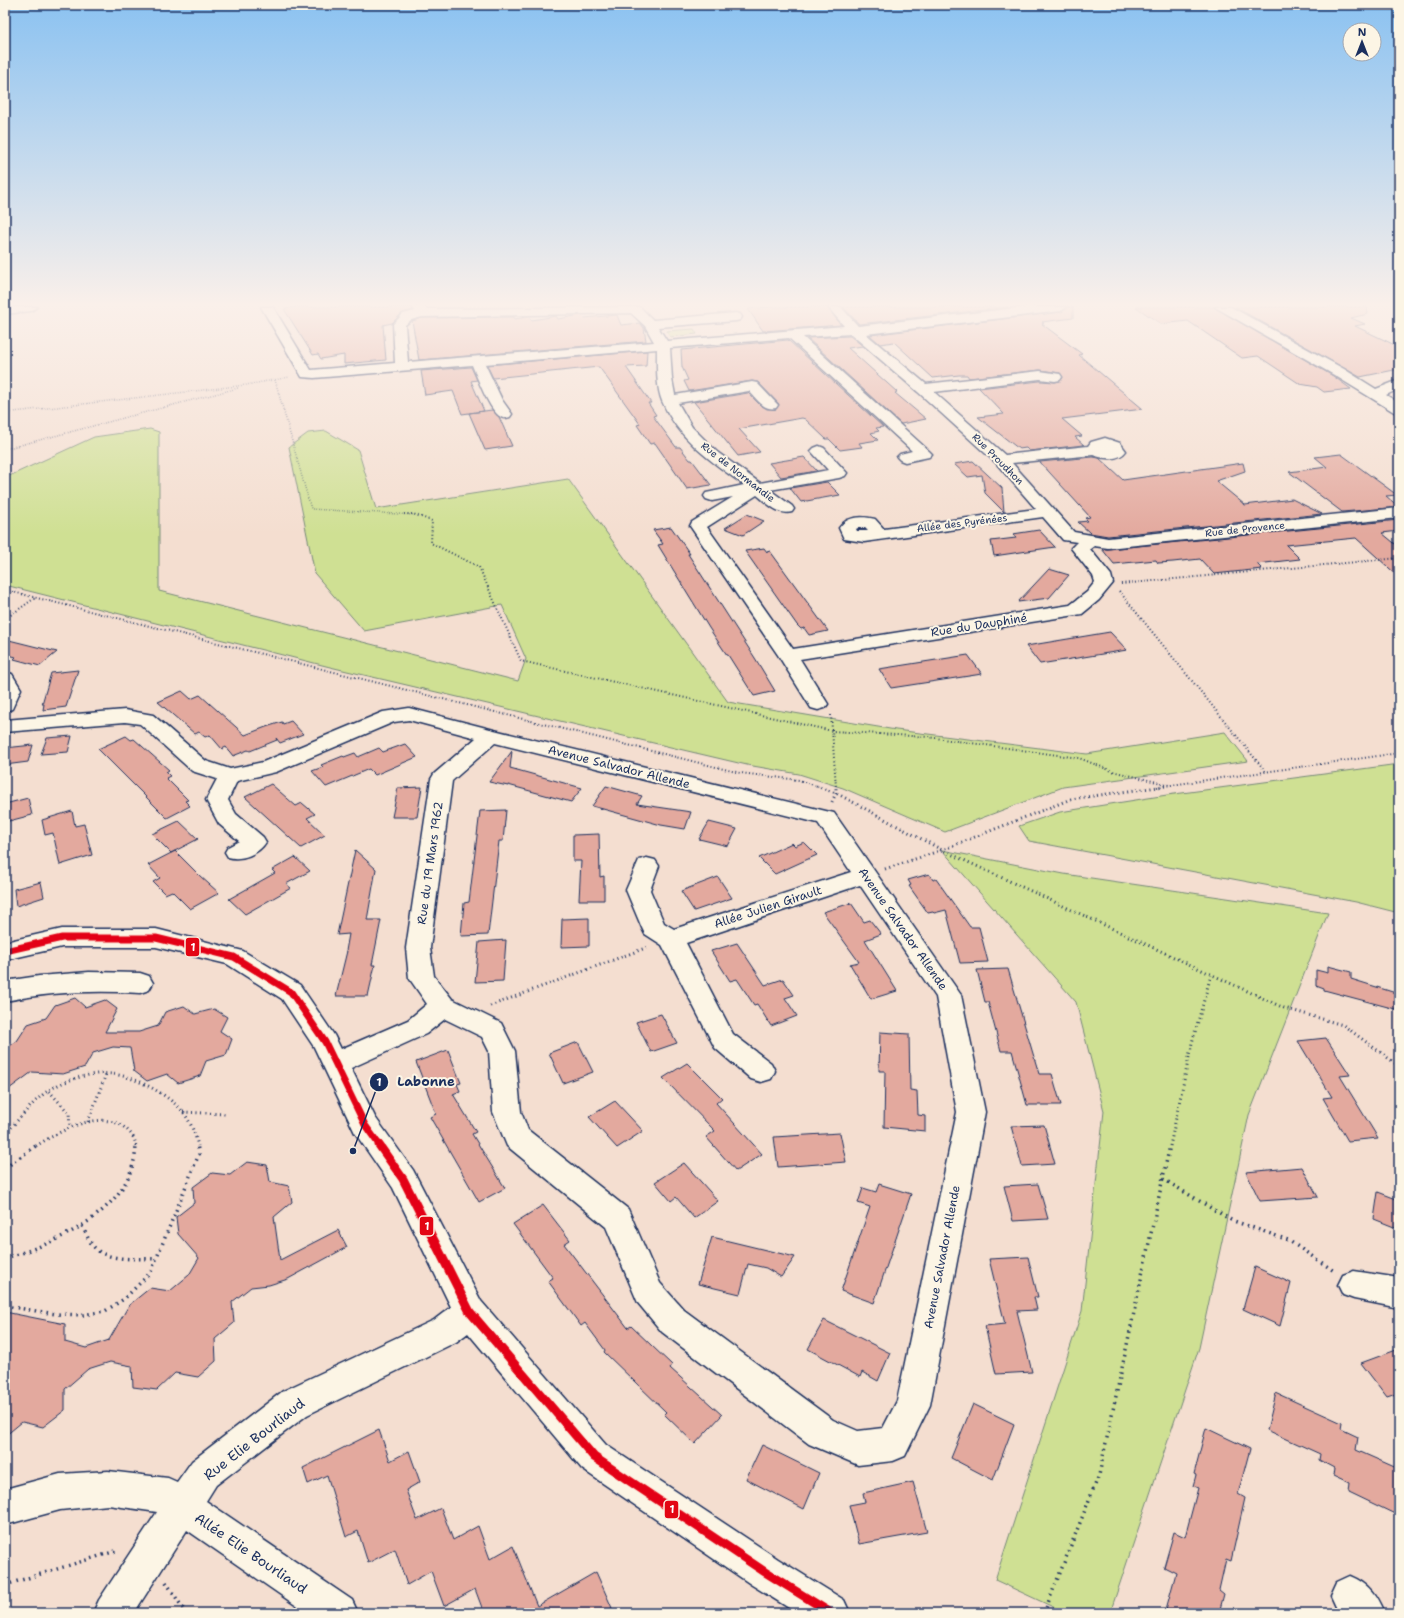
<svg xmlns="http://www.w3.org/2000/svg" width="1404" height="1618" font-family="'Shantell Sans',sans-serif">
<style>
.green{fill:#cfe093;stroke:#758878}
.building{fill:#e3a99e;stroke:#1b2f5e}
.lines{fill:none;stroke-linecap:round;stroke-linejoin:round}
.minor-casing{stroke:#1b2f5e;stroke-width:3}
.path-far3{stroke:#1b2f5e;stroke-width:1.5;stroke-dasharray:0.5 2;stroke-linecap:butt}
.path-far2{stroke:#1b2f5e;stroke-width:2;stroke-dasharray:1 2.5;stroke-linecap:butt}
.path-far1{stroke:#1b2f5e;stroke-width:3;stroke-dasharray:1 3.5;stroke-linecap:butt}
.path{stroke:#1b2f5e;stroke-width:3.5;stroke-dasharray:1.5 4.5;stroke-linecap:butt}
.minor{fill:#fcf5e5;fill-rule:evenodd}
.bus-1-far1-casing{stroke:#fcf5e5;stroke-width:10}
.bus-1-casing{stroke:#fcf5e5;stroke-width:12}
.bus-1-far1{stroke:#e30613;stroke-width:7}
.bus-1{stroke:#e30613;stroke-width:9}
.labels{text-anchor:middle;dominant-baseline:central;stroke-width:4;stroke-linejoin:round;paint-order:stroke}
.far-street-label{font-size:10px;fill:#1b2f5e;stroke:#fcf5e5}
.street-label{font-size:12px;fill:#1b2f5e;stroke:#fcf5e5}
.near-street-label{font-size:14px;fill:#1b2f5e;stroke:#fcf5e5}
.leader{fill:none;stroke:#1b2f5e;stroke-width:1.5}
.callout-dot{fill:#1b2f5e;stroke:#fcf5e5;stroke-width:1.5}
.mark-label{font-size:12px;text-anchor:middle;font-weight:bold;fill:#fff}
.callout-label{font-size:13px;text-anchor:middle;font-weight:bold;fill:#1b2f5e;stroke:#fcf5e5;stroke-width:4;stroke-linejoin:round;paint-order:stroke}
.line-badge{stroke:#fcf5e5;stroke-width:1.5}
.badge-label{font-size:11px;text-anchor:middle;font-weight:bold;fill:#fff}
</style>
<rect width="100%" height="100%" fill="#f4ded0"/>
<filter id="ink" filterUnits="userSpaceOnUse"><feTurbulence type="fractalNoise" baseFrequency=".025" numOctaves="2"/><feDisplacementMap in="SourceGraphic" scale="8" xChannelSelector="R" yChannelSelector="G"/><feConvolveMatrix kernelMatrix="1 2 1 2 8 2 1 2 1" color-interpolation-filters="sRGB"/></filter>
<g filter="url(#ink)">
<path class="green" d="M694,329l3,5 -27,3 -3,-6z
M150,429l9,3v159l359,90 8,-22 -24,-54 -138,26 -49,-57 -26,-127 19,-14 18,-2 32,19 18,59 192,-30 160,223 168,28 191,24 138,-22 23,29 -185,26 -118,45 -102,-44 -44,-14 -52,-9 -417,-98 -325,-82v-107l89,-41z
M1399,764v149l-43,-11 -327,-61 -10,-15 41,-14 107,-17z
M942,850l122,24 264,39 -79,202 -50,233 -89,265h-44l-71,-33 87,-269 22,-200 -28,-109z"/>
<path class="building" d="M296,307h116l1,3 -11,3 -10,10 -9,2 3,35 -42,4v-9l-23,4 -3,-5 -5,1 -29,-46z
M770,307h57l14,18 -78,6 -15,-22z
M843,307h166l-150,17z
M1068,307h5v11l-31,4 2,1 -2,1 40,30 -3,1 64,54 -81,10 20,17 -7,1 9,8 -55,6 -3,-3 -7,1 -41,-32 26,-3 -25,-26 61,-7 15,1 5,-1 3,-3 -3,-5 -20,-3 -71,8 -2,-3h-8l-26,3 -39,-36 -14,2 -10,-9 191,-23z
M1136,307h78l119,69 18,13 -27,3 -7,-5 -17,-3 -42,-28 -16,2 -54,-37 -27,3z
M1235,307h132l1,7 -17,4 14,6 -10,2 44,21v22l-39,8z
M581,315l3,3 33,-3 4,10 19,-2 4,5 2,13 -227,19 -7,-39 10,-3 92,-1v2l14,-2 4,3 24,-4 2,3z
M850,336l13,10 -15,2 49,44 -2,1 31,26 -25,5 -94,-86z
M788,340l95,87 -7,1 3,3 -8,2 7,7 -19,3 3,4 -22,3 -11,-11h-3l-21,-20 -3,-1 -63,11 21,23 -22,4 -44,-54 54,-9 12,12 7,4h9l3,-5 -21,-22 -6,-1 -63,10 -5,-10 4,-1 -6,-13 -1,-17z
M647,351l-1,15 -20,1 25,36h-3l8,12 -3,1 23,31h4l10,13h2l19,25 -24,4 -32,-46 -5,1 -13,-19 3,-1 -41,-57 -106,11 -6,-13z
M471,367l6,13 -6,1 13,30 -22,3 -9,-23 -28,4 -4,-24z
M492,410l7,7 13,29 -27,4 -16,-37z
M1341,454l56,41 -11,1 13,11 -57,5 -53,-40 38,-5 -12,-10z
M804,457l13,14 -36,6 -12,-14z
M1093,457l6,1 24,22 120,-17 2,8 -29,10 29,24 47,-6 30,15 -214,22 -18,-3 -12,-11 10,-1 -3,-3 5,-1 -50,-55z
M973,461l29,27 2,24 -19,-19 -3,-18 -14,2 -14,-13z
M827,482l13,13 -39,7 -11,-14z
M747,514l17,7 -21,14 -18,-7z
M1399,520v11l-17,2 17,14v30l-43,-39 -70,7 14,14 -43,5 5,5 -48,5 -14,-15 -27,3 -15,1 -2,-3 -42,4 -12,-15h6z
M671,527l19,27h-2l67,104 20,33 -21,5 -26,-41h-1l-18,-27 -51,-83 5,-1 -10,-14z
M1039,530l16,17 -61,9 -3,-15 25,-3 -3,-4z
M764,548l3,4 3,-1 58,80 -19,4 -5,-7 -3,1 -4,-4 -52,-74z
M1049,569l20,6 -20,23 -31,4z
M1110,632l17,18 -87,14 -14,-18z
M5,639l52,13 -17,14 -26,-7 2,-2 -11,-3z
M968,655l14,19 -91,14 -12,-19z
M78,670l-12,37 -23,3 1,-6h-2l9,-31z
M182,691l9,8 9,-4 45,40 21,-8 16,-5 1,2 8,-3 12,13 -23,9 -4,-5 1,2 -27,11 -2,-1 -15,6 -7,-9 -4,2 -12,-14 -5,2 -6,-5 -4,2 -37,-32z
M72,736l-4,16 -27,2 6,-16z
M126,736l5,4 3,-1 35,31 -3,2 4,4 -4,2 22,22 -3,1 5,5 -23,12 -69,-69z
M405,744l12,13 -42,18 -6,-6 -43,18 -14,-16 11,-4 -2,-2 22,-9 1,1 11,-4 3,4 21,-9 4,4z
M33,745l-5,17 -23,3v-17z
M512,751l-2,17 72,20 -11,14 -63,-17v1l-19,-4z
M271,784l25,22 6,-3 13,11 -8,4 18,17 -24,13 -56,-51z
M606,786l36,10 -5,8 54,8 -6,17 -24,-4 -69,-19z
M422,787l-5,30h-25l6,-29z
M28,798l4,17 -27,7v-18z
M506,810l-3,31h-4l-11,94 -27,1 3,-33 5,-1 11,-91z
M72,811l3,15 9,-2 8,31 -32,10 -7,-32 -8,2 -3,-15z
M179,821l19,18 -27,14 -19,-19z
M709,822l28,7 -9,17 -29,-7z
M599,834l1,43 4,-1v24h-25l2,-39h-8v-26z
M804,842l13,13 -42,19 -16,-16 33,-15 3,3z
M355,850l21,19 -9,51h14l-9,45h3l-7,31h-32l11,-45h-1l3,-17 -12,1z
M175,851l25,25 19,17 -29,16 -18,-18 -7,3 -12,-12 7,-4 -12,-13z
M295,857l15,14 -24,13 5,4 -46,26 -16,-15 46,-26 -3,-3z
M929,874l4,6 3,-1 34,48h9l9,35 -28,1 -14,-53 -12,3 -1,-1 -5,1 -19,-27 2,-1 -3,-5z
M718,877l14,21 -38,13 -13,-20z
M41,882l3,15 -28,9 -2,-17z
M851,903l13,19 6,-2 11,14 -16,6 32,51 -26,8 -21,-35 9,-2 -36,-50z
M589,918v28l-28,1 1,-28z
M506,940l-3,41 -28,1 4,-40z
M737,943l28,42 18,-6 11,16 -9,3 12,18 -26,10 -14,-22 -3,1 -17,-26 -7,2 -19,-30z
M1328,966l23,6v7l48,15v16l-75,-20v-2l-8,-3v-15l12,3z
M1008,969l31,105h13l9,31h-34l-15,-54h-11l-13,-49h-3l-8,-32z
M75,998l10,9 20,-7 12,9 -12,23h34l19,-6 7,-14 19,-6 11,8 19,-5 13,8 -7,14 12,8 -6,16 -20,6 -6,15 -22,7 -11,-9 -20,7 -13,-10 -4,-23 -17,-1 -20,6 -8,14 -22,7 -31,-2 -27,20v-43l12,-8 11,-17 18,-6 9,-13z
M661,1014l16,29 -26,9 -15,-30z
M880,1032l29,2 1,56 7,1 1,24 7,1v15l-41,-4 1,-56h-6z
M1326,1038l24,37 -10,1 38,62 -30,3 -25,-43 9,-1 -34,-56z
M578,1042l15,30 -30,11 -14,-30z
M448,1050l13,33 -4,1 3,7 -7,3 23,38 -4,2 33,54 -26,14 -49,-85 6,-3 -20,-52z
M687,1063l35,35 -6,5 46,51 -26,17 -30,-34 9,-6 -52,-53z
M615,1101l28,30 -26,17 -28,-31z
M1044,1125l11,39 -33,2 -11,-40z
M840,1133l6,29 -68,5 -4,-30z
M247,1162l20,3 3,17 19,4 3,16 -18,15 6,43 58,-30 9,17 -59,32 -19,6 -18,2 -19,15 2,21 -19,16 1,22 -18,16 -23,-4 -18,17 -24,-3 -1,-21 -22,-4 -22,7 -23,20v21l-22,17 -21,-5 -17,14v-124l60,12v18l21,6 23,-8 20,-35 21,-17 20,3 19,-16 10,-17 -21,-24 -2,-17 18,-14 -1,-16 19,-14 18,2z
M684,1163l34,38 -24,17 -18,-21 -5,4 -16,-19z
M1302,1167l16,30 -58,4 -14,-29z
M879,1184l32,10 -37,109 -33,-12 29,-84 -12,-4 5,-15 13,4z
M1038,1184l10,35 -35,2 -9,-35z
M1378,1192l21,8v29l-25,-10z
M543,1205l27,35 -6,4 64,84 3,-2 41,39 -2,3 52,47 -27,29 -31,-30 2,-2 -62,-60 1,-2 -20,-27 -4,3 -33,-45 5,-3 -40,-54z
M712,1237l83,20 -14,20 -15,-9 -18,-4 -8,30 -42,-10z
M1028,1257l10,40h-4l3,13 -20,1 15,61 -36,2 -11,-48 20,-2 -16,-65z
M1255,1267l36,16 -11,43 -37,-17z
M824,1320l66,33 -12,28 -16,-9 -2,5 -52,-28z
M1399,1349v44l-12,4 -26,-34z
M1276,1393l66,30 -1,6 17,8 -2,13 43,19v47l-50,-24 1,-9 -17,-8 1,-7 -15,-8 1,-6 -53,-24z
M973,1404l41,20 -21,56 -42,-22z
M1206,1428l44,21 -12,45 7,4 -14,63 -5,-2 -7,31 5,4 -5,19h-54l11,-40 -12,-6 10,-35 11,5 13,-49 -5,-2 3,-11 -2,-1z
M379,1430l11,31 19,-10 11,31 -14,8 11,30 24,-12 12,32 25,-14 12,33 23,-13 24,60 59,-34 16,36 -8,5h-120l-9,-24 -31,17 -13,-35 -24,14 -12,-36 -27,14 -10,-32 -12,6 -19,-62 -19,9 -5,-16z
M762,1445l57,28 -15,36 -58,-30z
M913,1482l14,50 -68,12 -10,-39 16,-3 -2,-9z"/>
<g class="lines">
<defs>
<path id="minor" d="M5,307h32l-6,4 -26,3z
M261,307h12l38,63 84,-7 -2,-39 10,-10 12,-3 -2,-4h12l1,2 214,-2 13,13 83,-7 4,1 2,3 -2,3 -4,1 -78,6 9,14 177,-15 -16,-19h13l17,19 168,-19h41l-6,4 -195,23 60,50 114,-13 20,3 2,3 -2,3 -5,1 -15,-2 -106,13 71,63 83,-9 3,-4 14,-4 15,5 6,8c-7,10 -23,8 -33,4l-81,8 62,69 34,6 291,-30v10l-291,30 -14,-2 -4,3 21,26 2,8 -14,17 -17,14 -282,45 28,45 -3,4 -7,2 -7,-2 -33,-53 -88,-129 2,-4 41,-25 -21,4 -6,-2 -2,-3 2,-3 38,-8c-32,-23 -66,-46 -82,-84 -6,-15 -5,-36 -5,-52l-172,15 17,36 10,14 -2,3c-3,1 -6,2 -9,0 -11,-5 -24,-40 -29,-52l-158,13 -12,-1zM631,313l14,13 9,16 -246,20 -3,-37 6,-5 11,-3zM851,334l67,58 78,71 40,46 -152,20 -9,-10c-13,-3 -28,-3 -36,9l5,11 20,3 179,-25 20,23 14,2 -6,6 22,28 2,6 -8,10 -17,13 -277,44 -86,-122 50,-32c10,8 22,21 35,17l2,-3 -2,-3 -22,-16 69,-12 6,-2 2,-3 -23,-25 -5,-2 -5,2 -3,3 17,19 -68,13 -43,-31 -25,-25 -14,-24 71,-12c8,8 15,20 27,17l2,-3 -21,-22 -5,-1 -77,13 -3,-16 -2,-31 119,-10 123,113 -12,3 -3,3 3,3 5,2 24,-5 3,-3 -3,-3 -126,-114zM858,528h7l3,3h-11l-1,-2z
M1215,307h16l113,62 32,20 23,-9v9l-13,6 13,8v10l-5,-1 -60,-37z
M5,672l7,2 9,15 -9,20 -7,2z
M409,708l85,22 340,83 127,182 24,117 -55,293 -25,51 -12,5 -35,4 -49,-21 -147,-112 -24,-29 -32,-76 -99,-81 -14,-34 -4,-61 -7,-14 -37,-18 -19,15 -75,34 24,49 38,53 68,131 125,144 172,114 66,41 6,13h-53l-45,-28 -170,-116 -114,-136 -12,9 -149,73 -91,70 -10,16 146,99 6,13h-51l-120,-83 -53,83h-41l6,-13 58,-88 -49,-7 -48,5 -55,15v-36l55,-15 48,-3 60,7 9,4 15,-21 91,-70 151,-71 17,-13 -58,-119 -38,-55 -41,-86 -32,-48 -55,-35 -71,-17h-94l-57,13v-18l57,-13h94l87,22 57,34 34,50 7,14 67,-29 19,-16 -18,-26 -3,-30 25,-169 3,-5 42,-36 -67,-18 -15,2 -118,50 -39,9 -9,19 8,14 27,23 3,5c-7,12 -25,19 -38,15l-3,-5 3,-5 11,-6 -20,-17 -13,-24 11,-21 -25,-8 -52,-47 -15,-2 -120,10v-12l120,-10 28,5 53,46 24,8 33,-7 120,-50zM495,743l323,80 33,49 -177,57 -10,-6 -14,-33 9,-24 -4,-6 -8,-2 -8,2 -13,30 16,38 3,6 17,11 53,103 36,31 10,3 10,-3 4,-8 -4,-8 -38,-29 -47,-91 174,-58 76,112 21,115 -60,289 -14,27 -25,3 -25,-11 -149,-110 -24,-27 -32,-74 -100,-79 -7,-18 -6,-61 -14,-28 -49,-24 -18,-23 -4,-28 22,-167z
M89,972l51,1 9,3 4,7 -4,7 -9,3c-46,-3 -90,-1 -135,8v-20l34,-5z
M1354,1271l45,7v30l-45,-9 -11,-4 -5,-10 5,-10z
M1350,1576c19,8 26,18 34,37h-43l-4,-5 -6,-13 6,-13z"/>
</defs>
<use href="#minor" class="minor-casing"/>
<path class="path-far3" d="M275,380l36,129 104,6
M5,413l241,-28 44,-8
M5,449l233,-61"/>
<path class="path-far2" d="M404,514h9l19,7 -1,22 48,24 42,94 311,70 96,6 151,21 33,13 57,14
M1121,584l278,-26
M5,590l735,183 59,7 20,7
M1119,591l147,181
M5,619l30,-21
M831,715l5,72
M1157,787l242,-34"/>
<path class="path-far1" d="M816,786l20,7 106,57 342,158 59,17 56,41
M832,802l4,-9v-7
M885,869l57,-19 129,-51 94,-13
M490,1006l158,-59
M49,1091l20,22 1,14
M183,1112l42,2
M88,1122l18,-48
M5,1134c16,-16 31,-38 51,-48 16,-8 38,-14 56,-12 23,2 57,21 71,38 8,10 12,22 15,34
M36,1146c22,-14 64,-38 89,-18 6,5 10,10 11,18
M1170,1146l22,-103 19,-68"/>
<path class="path" d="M5,1168l32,-23
M1163,1179l68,41 57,20 46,31
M82,1226c4,7 7,16 13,22 14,14 42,10 61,11
M5,1258c53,-15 129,-48 131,-113
M5,1306l51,8 27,1 22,-4 19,-12 27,-27 48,-118 -2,-9
M166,1582l20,31
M5,1585l114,-35
M1044,1613l55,-138 71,-330"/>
<use href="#minor" class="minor"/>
<defs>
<path id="bus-1-far1" d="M5,951l57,-13h94l78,19 57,35 34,50 40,83 15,21"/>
<path id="bus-1" d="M379,1145l24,34 67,133 124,145 171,115 66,41"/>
</defs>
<use href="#bus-1-far1" class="bus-1-far1-casing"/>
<use href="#bus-1" class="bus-1-casing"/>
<use href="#bus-1-far1" class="bus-1-far1"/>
<use href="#bus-1" class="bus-1"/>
</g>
</g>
<linearGradient id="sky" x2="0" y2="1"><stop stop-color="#8bc2f1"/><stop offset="0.57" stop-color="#faf0ea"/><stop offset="1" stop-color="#faf0ea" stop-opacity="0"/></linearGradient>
<rect width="1404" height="534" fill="url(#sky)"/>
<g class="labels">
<g class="far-street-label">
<text transform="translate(998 459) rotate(45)">Rue Proudhon</text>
<text transform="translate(738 472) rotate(38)">Rue de Normandie</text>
<text transform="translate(962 523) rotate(-7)">Allée des Pyrénées</text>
<text transform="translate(1245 529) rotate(-6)">Rue de Provence</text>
</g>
<g class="street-label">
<text transform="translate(979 625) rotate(-9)">Rue du Dauphiné</text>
<text transform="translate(619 767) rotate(14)">Avenue Salvador Allende</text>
<text transform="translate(430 863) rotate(-82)">Rue du 19 Mars 1962</text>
<text transform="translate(768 907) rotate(-18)">Allée Julien Girault</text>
<text transform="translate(903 929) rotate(55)">Avenue Salvador Allende</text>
<text transform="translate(942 1257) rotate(-79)">Avenue Salvador Allende</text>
</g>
<g class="near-street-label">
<text transform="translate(254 1439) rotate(-38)">Rue Elie Bourliaud</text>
<text transform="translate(251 1553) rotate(34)">Allée Elie Bourliaud</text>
</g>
</g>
<path class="leader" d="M353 1151L379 1082"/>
<g class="callout-dot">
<circle cx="353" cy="1151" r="4"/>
<circle cx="379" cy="1082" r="10"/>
</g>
<g class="mark-label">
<text x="379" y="1086">1</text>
</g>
<g class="callout-label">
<text x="426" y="1086">Labonne</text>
</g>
<g class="line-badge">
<rect x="185" y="937" width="15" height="20" rx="4" fill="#e30613"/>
<rect x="419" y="1216" width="15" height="20" rx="4" fill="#e30613"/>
<rect x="664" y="1500" width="15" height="19" rx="4" fill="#e30613"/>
</g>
<g class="badge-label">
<text x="193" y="951">1</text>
<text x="427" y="1230">1</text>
<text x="672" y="1513">1</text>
</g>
<rect width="1404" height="1618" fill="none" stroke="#fcf5e5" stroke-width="20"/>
<rect x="10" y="10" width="1384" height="1598" fill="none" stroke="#1b2f5e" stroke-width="1.5" filter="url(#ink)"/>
<g transform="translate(1362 42)"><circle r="19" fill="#fcf5e5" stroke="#a2a6af"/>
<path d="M0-3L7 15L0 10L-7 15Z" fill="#1b2f5e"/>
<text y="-6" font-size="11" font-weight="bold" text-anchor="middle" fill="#1b2f5e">N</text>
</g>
</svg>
